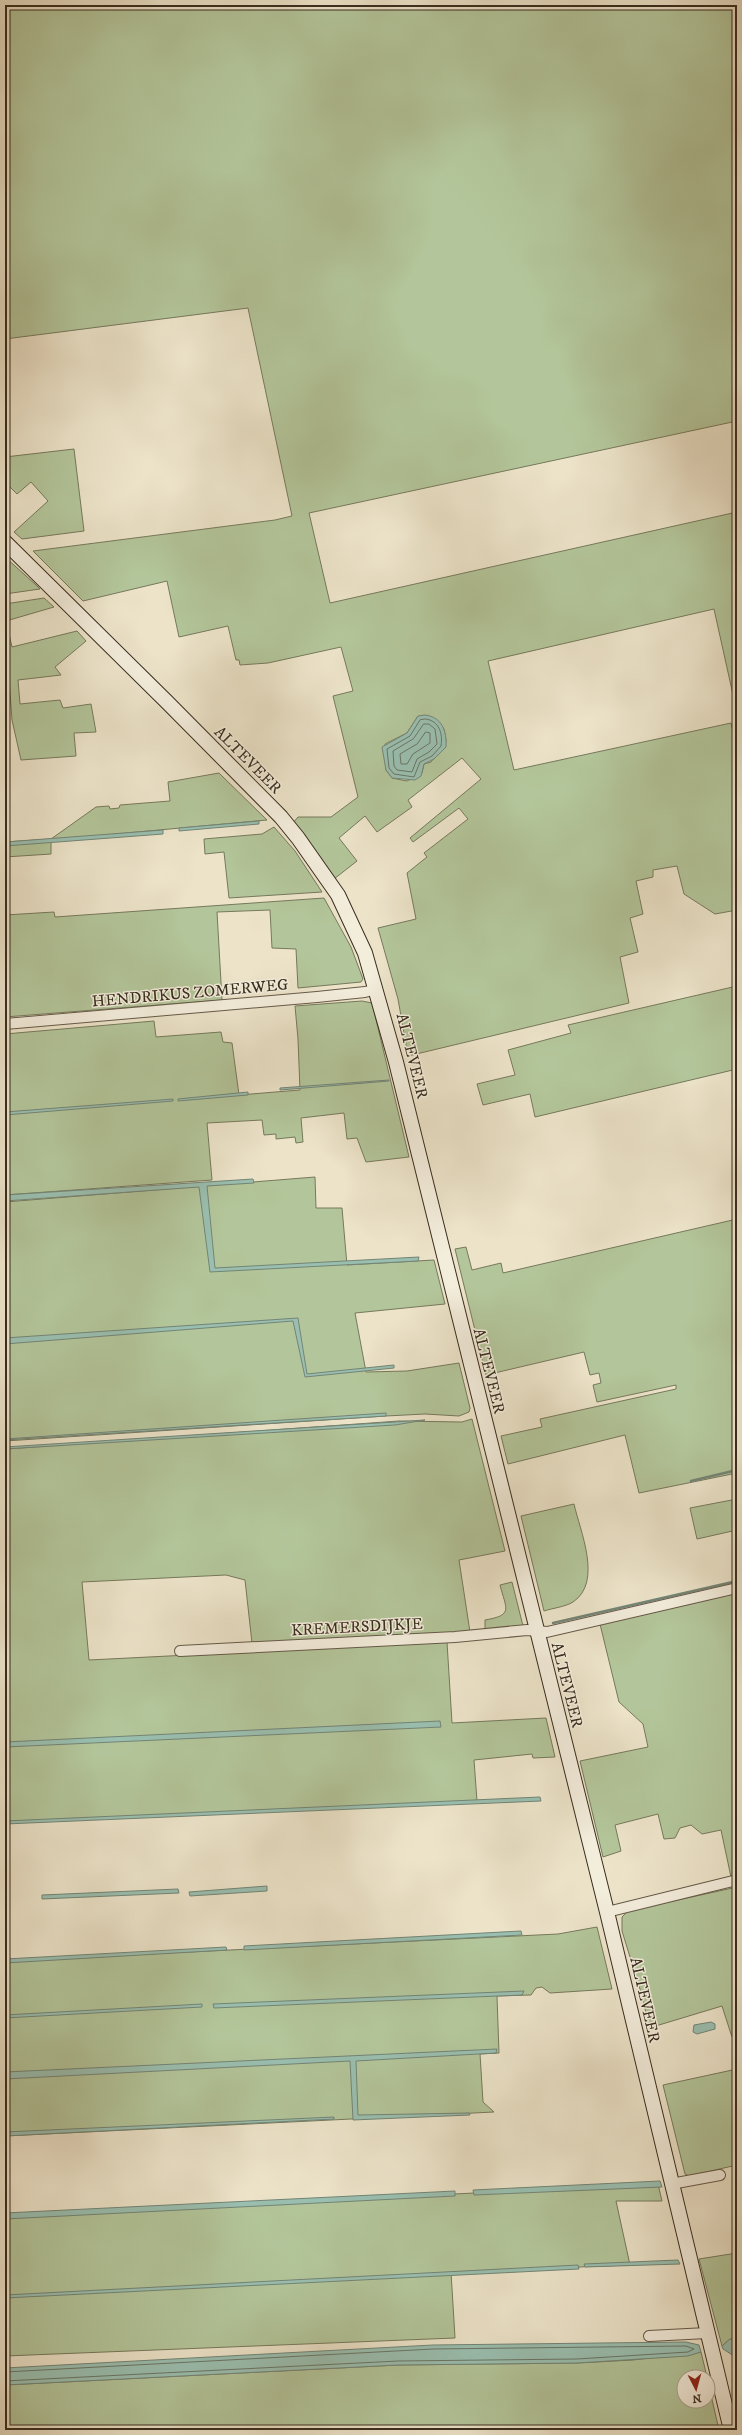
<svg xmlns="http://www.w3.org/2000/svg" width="742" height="2435" font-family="'IM FELL DW Pica',serif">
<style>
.green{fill:#b3c59a;stroke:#76795c;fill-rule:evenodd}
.water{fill:#9abfb0;stroke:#738576}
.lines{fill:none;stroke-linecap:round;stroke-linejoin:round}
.shore{stroke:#6a7667;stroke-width:1}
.stream{stroke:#738576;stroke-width:2.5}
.street-casing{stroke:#665a49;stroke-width:12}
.secondary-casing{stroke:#392d1e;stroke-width:16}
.street{stroke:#f3eddc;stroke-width:10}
.secondary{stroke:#f3eddc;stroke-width:14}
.labels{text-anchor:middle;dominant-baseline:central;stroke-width:3;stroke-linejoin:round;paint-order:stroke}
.street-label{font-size:16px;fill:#392d1e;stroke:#f3eddc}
</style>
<rect width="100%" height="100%" fill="#ece3c9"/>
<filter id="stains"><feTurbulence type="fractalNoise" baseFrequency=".005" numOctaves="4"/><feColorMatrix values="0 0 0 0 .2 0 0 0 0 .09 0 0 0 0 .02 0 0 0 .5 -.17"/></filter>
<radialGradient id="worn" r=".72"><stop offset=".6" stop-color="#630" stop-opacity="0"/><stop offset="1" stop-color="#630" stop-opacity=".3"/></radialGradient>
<path class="green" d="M5,5h732v416l-428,92 21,90 407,-91v201l-23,-104 -226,52 26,109 217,-47 1,5 5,5v177l-22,4 -31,-20 -7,-28 -24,4v7l-17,4 7,33 -13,4 8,34 -18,5 9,46 -221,53 -10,-57 -20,-71 38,-9 -9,-46 20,-16 -3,-4 44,-34 -9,-11 -46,34 -3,-4 71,-59 -19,-21 -54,42 4,7 -35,25 -12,-16 -26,22 18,23 -23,18 -42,-55 6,-7h33l27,-20 -25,-101 20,-5 -12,-44 -73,16 -28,2 -1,-5h-3l-8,-34 -49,11 -12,-56 -84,20 -50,-50 242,-31 17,-4 -44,-208 -243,31zM418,716l26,13 2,12 -15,21 -7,2 -2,9 -15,8 -15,-3 -6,-8 -1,-26 22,-11z
M74,449l10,82 -62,8 -8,-7 34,-31 -17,-19 -14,12 -10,-10 -2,2v-29z
M5,557l31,28 4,4 -35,5z
M44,598l10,9 -48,14 6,26 65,-16 9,10 -31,26 6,8 -43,5 2,24 40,-4 3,8 28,-4 5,28 -22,1 2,23 -55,4 -9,-40 -3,-41h-4v-75z
M219,773l48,47 -216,20v14l-46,3v-15l46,-3 45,-32 13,-1 1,3 9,-1 1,-3 50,-4 -2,-19z
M274,827l21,24 27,41 -93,6 -5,-46 -19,2 -1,-15 58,-5z
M324,898l27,49 12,32 -2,3 -63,6 -2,-39 -24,-1 -2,-38 -53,2 5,88 -217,17v-102l49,-3 1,5z
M737,986v83l-202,48 -5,-23 -47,11 -6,-21 38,-9 -7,-25 63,-17 -3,-8z
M362,1001l10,2 37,154 -43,5 -9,-24 -10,1 -3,-26 -43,5 2,24 -7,1 -1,-6 -19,2v-5l-12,1 -2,-15 -55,3 5,57 -207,15v-161l149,-13 2,16 65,-5 2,10 9,1 7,52 61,-5 -2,-51 -3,-33z
M315,1177l1,31h26l5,57 87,-5 11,44 -90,9 11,59 41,-1 52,-8 11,45 -1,4 -10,4 -34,-2 -39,2 -381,25v-239z
M737,1219v254l-98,20 -14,-58 -117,29 -7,-28 41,-9 -2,-8 136,-30v-4l-79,17 -4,-17 8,-2 -2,-10 -9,2 -6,-23 -98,23 -31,-126 11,-2 6,23 29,-7 2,10z
M472,1419l33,132 -46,9 11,72 -218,11 -7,-63 -19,-5 -144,7 7,78 358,-18 5,81 94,-5 9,39 -22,1 -1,-4 -58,6 3,41 -472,22v-374l394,-28 63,1z
M737,1499v31l-40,9 -7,-31z
M574,1504c6,27 29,78 -1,98 -8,5 -20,6 -29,9l-23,-95z
M512,1582l11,44 -38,5v-11c29,-5 21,-11 15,-35z
M737,1589v287l-6,1 -10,-47 -19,4 -11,-9 -11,3 -5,10 -11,1 -6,-25 -43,11 6,26 -18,6 -23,-96 68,-14 -5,-23 -24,-22 -20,-82z
M737,1887v149l-5,1 -10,-31 -73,22 -6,-29 -21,-68v-14l6,-6z
M597,1927l15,62 -62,4 -8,-6 -6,1 -5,7 -34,1 2,57 -19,1 3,48 11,10 -489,24v-175l553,-27z
M737,2069v96l-48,11 -4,-2 -22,-89z
M658,2184l4,17h-46l14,64 -179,7 4,66 -450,18v-140z
M737,2253v86h-7l-8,7 -23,-87z
M701,2352l6,25h-23v24h24v-19l11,48h-714v-45l393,-20 179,-2 56,-3z"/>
<path class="water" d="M425,715c17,2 22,16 21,32l-12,12 -10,5 -3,12 -6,4 -23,-2 -6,-8 -4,-23 25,-14 11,-17z
M259,821v3l-80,7v-3z
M163,830v4l-158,12v-4z
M389,1080v1l-109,9v-2z
M248,1092v3l-70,6v-2z
M173,1099v2l-168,14v-3z
M253,1179l1,4 -47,3 8,82 204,-11 -1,4 -208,11 -11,-85 -194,14v-6z
M298,1318l9,56 87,-9v3l-89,9 -12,-56 -288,23v-6z
M386,1413v3l-381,24v-1z
M425,1420l-30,5 -390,24v-2z
M440,1721l1,6 -436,20v-5z
M540,1797l1,4 -536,23v-3z
M267,1886v5l-77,5 -1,-4z
M178,1889l1,4 -137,6v-4z
M521,1931l1,4 -278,15v-4z
M226,1947l1,3 -222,13v-4z
M524,1991l-2,4 -308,13 -1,-4z
M202,2004v3l-197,11v-3z
M711,2022l4,2v5l-18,5 -4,-2 1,-7z
M497,2049l-1,4 -140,8 2,54 111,-2 1,2 -117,5 -3,-59 -345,18v-7z
M334,2117v2l-329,17v-4z
M660,2181l2,6 -188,8 -1,-5z
M455,2191v5l-450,23v-6z
M678,2260l2,4 -95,3 -1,-3z
M578,2265l1,4 -574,29v-3z
M730,2339h7v16l-3,1 -11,-7 -1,-3z
M686,2342l13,3 2,7 -13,4 -111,7 -179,2 -393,20v-17l428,-23z"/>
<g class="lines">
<path class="shore" d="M426,719c13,2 17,14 15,27l-9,10 -12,6 -6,15 -20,-3 -5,-6 -2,-19 23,-13 10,-16z
M424,724h5l6,5 2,15 -8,8 -12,7 -5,13 -15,-2 -3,-4 -1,-15 20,-12z
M426,732l4,1v10l-17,11 -6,10h-6l-1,-10 17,-10z
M5,2372l428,-23 253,-3 8,3 -6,3 -111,7 -179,2 -393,20"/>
<path class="stream" d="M691,1481l46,-11
M553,1623l184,-42"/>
<defs>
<path id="street" d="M5,1024l312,-27 48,-5 12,-3
M180,1651l275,-14 72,-7 20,2 190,-44
M607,1912l130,-32
M671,2184l49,-9
M649,2336l58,-3"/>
<path id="secondary" d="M5,542l162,160 114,115 17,21 40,57 27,58 31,109 211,850 124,518"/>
</defs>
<use href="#street" class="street-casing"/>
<use href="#secondary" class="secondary-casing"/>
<use href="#street" class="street"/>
<use href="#secondary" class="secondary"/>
</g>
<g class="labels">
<g class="street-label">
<text transform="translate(248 760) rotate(45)">ALTEVEER</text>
<text transform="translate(190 993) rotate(-5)">HENDRIKUS ZOMERWEG</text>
<text transform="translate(412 1056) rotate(76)">ALTEVEER</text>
<text transform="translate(489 1371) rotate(76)">ALTEVEER</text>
<text transform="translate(357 1627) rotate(-3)">KREMERSDIJKJE</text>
<text transform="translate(567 1685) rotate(76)">ALTEVEER</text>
<text transform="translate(645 2000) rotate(77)">ALTEVEER</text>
</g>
</g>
<rect width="742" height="2435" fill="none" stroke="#ece3c9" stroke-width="20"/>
<rect x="6" y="6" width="730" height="2423" fill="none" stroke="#392d1e" stroke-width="2"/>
<rect x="10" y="10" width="722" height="2415" fill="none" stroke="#392d1e"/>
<g transform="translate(696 2389) rotate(174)"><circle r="19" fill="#f3eddc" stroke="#a9a090"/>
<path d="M0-3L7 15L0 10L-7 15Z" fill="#8f2418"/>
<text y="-6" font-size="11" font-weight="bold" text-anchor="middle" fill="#392d1e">N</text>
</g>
<rect width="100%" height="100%" filter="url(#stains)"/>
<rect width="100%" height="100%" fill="url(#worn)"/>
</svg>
